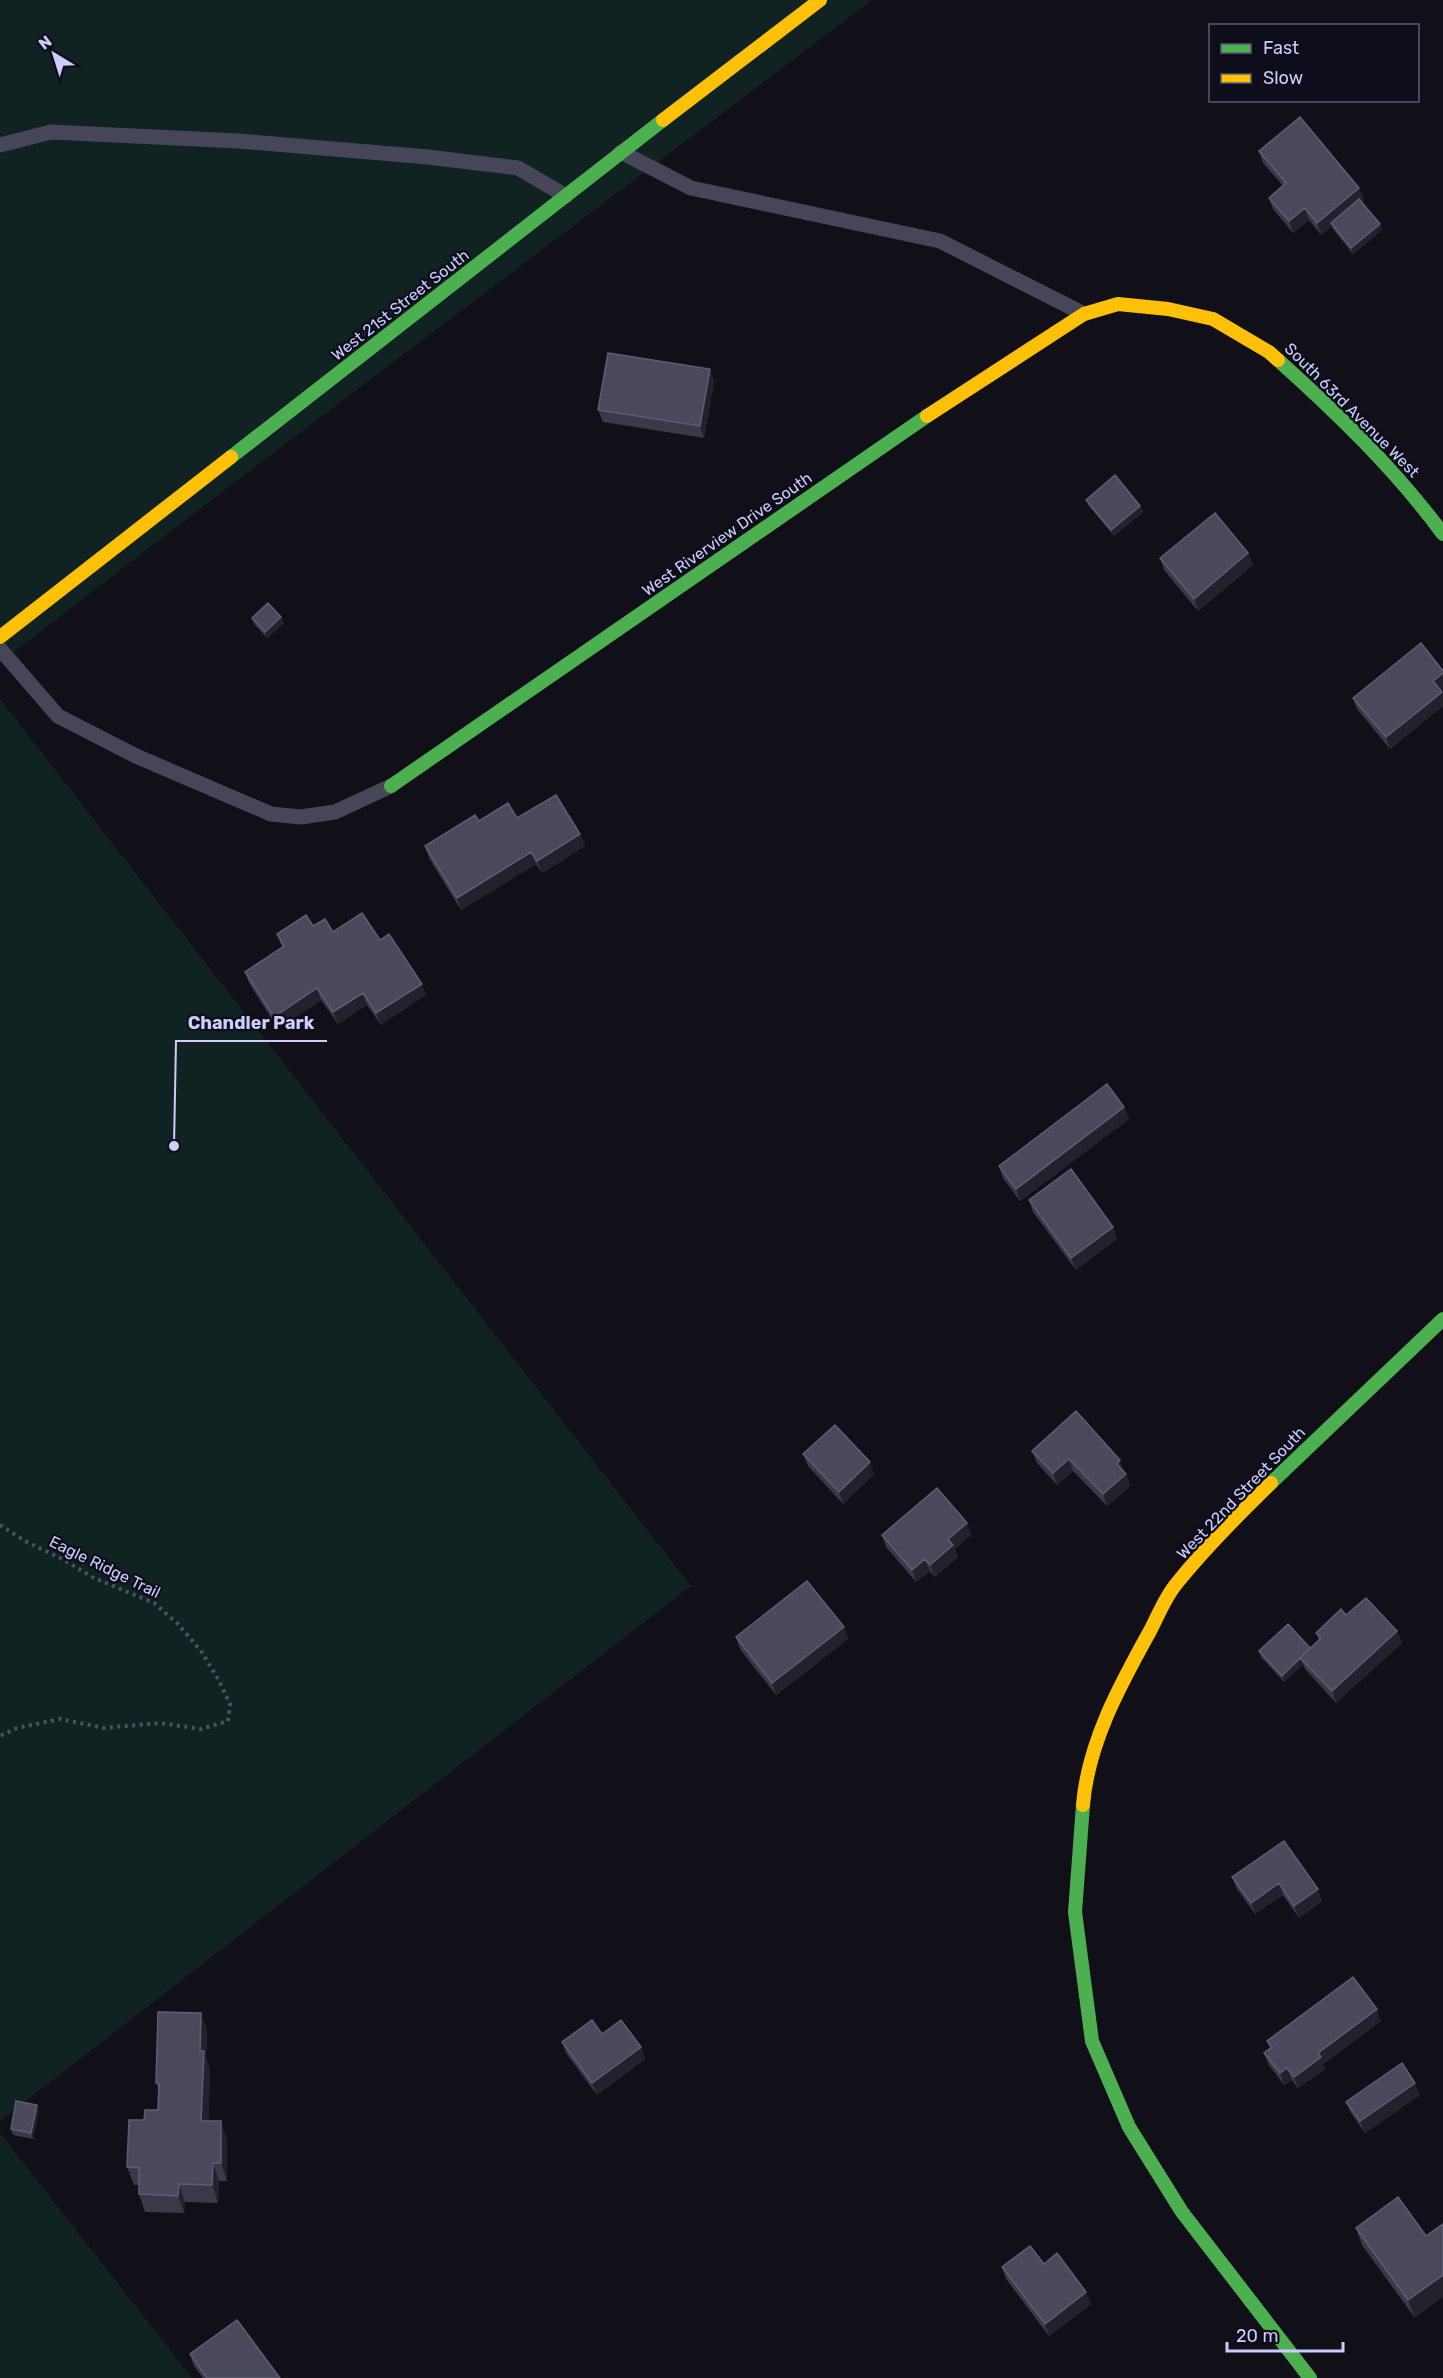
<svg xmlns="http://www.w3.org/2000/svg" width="1443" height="2378" font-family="Rubik,sans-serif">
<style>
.green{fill:#102221}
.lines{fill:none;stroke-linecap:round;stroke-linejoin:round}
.path{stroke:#47555f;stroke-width:4;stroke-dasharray:3 4.5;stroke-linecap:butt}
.lane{stroke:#464658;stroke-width:15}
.fast{stroke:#4caf50;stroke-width:14}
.slow{stroke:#ffc107;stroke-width:14}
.wall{fill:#3a3948}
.shaded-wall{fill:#23222c}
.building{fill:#4a495b;stroke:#5e5d74;stroke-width:1.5}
.labels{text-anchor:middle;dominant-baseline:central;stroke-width:4.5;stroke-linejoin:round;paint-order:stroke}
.street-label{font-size:16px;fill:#cdccfb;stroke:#0e0d1b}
.leader{fill:none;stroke:#cdccfb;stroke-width:2}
.callout-dot{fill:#cdccfb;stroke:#0e0d1b;stroke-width:2}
.callout-label{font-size:18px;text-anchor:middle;font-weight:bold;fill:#cdccfb;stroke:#0e0d1b;stroke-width:4.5;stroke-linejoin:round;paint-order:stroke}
</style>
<rect width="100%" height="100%" fill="#111018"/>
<path class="green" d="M0,0h872c-290,221 -584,439 -872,663z
M0,699l691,887 -691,535z
M0,2133l192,245h-192z"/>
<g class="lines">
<path class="path" d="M0,1525l25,16 39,19 30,18 60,25 24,21 23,27 17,28 12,25 -2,17 -27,8 -41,-6 -56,5 -44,-9 -43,9 -17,8"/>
<path class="lane" d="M0,145l51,-13 187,9 190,16 90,11 48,28
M621,152l70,36 249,53 144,73
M0,649l58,67 78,40 135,58 30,3 34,-5 56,-26"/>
<path class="fast" d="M1278,360c59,53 117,109 165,174
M231,457l432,-337
M391,786l536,-370
M1271,1483l172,-164
M1083,1805l-8,107 17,129 37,86 53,85 128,166"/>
<path class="slow" d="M663,120l157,-120
M927,416l157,-102 34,-10 50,5 45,10 56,33 9,8
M0,637l231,-180
M1083,1805c5,-62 37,-120 67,-174 8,-15 15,-34 27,-48 28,-35 61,-68 94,-100"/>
</g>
<path class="wall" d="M1259,151l100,37 5,12 -2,2 20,28 -29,24 -20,-25 -1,-3 -11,9 -12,-15 -16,13 -20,-24 -4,-11 14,-12 -20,-23z
M714,381l-10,57 -101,-16 -5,-12z
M1086,500l54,6 3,6 -29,24 -25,-30z
M1248,553l5,12 -55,46 -34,-41 -4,-12z
M252,618l32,5 -17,15 -13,-14z
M1443,671v17l-3,2 3,6v10l-53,43 -33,-40 -4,-11z
M517,818l63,16 5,12 -43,27 -6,-9 -75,46 -32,-52 -4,-12 54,-25z
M313,926l20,6 47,8 46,55 -45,30 -14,-20 -29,19 -17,-24 -43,29 -29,-46 -4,-11 37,-25 -5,-13z
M1124,1107l5,12 -109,82 -17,-23 -4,-12z
M1029,1200l84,27 4,12 -41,31 -43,-58z
M1032,1451l92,21 2,2 4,12 -23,20 -34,-35 -16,14 -20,-22z
M803,1454l71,20 -31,30 -35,-38z
M967,1523l4,12 -16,14 3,8 -23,20 -5,-6 -14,11 -30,-35 -4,-12z
M1346,1615l51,16 5,12 -66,60 -31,-34 -2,-5 -19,18 -23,-25 -2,-6 51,-3 9,-8 -3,-7z
M844,1627l4,12 -72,56 -36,-46 -4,-12z
M1284,1841l38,60 -23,17 -16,-23 -28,19 -18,-25 -5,-12z
M1381,2021l-58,43 2,5 -27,19 -6,-8 -8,5 -15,-20 -5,-12 6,-4 -3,-8z
M207,2030l-1,28 4,11 -2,52 19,18v42h-8l-1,22 -33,-1 -1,11 -39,-1 -6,-18v-9h-5l-7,-18 17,-47 14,-10 1,-20 -3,-7z
M602,2034l39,13 4,12 -48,36 -31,-42 -4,-11z
M1420,2095l-55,38 -14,-20 -5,-11z
M39,2111l-6,28 -20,-4 -2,-6z
M1398,2197l17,121 -53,-73 -6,-17z
M1002,2267l89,37 -42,32 -43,-57z
M190,2354l90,24h-77l-9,-12z"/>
<path class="shaded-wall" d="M1359,188l5,12 -31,25 -2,-2 1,3 -11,9 -4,-12z
M1305,208l4,12 -16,13 -4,-12z
M1380,224l2,6 -29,24 -2,-6z
M710,369l4,12 -10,57 -4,-12z
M1140,506l3,6 -29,24 -3,-6z
M1248,553l5,12 -55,46 -4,-12z
M281,617l3,6 -17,15 -2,-6z
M1443,673v15l-6,5 -4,-12z
M1442,692l1,4v10l-53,43 -4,-12z
M580,834l5,12 -43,27 -5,-12z
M531,852l5,12 -75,46 -4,-12z
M422,984l4,11 -45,30 -5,-12z
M317,988l4,12 -43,29 -4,-12z
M363,993l4,12 -29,19 -5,-12z
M1124,1107l5,12 -109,82 -4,-12z
M1113,1227l4,12 -41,31 -5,-12z
M1069,1459l4,12 -16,14 -4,-12z
M1120,1460l4,12 -7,-8z
M870,1462l4,12 -31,30 -4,-12z
M1126,1474l4,12 -23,20 -4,-12z
M967,1523l4,12 -16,14 3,8 -23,20 -5,-12 18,-26z
M925,1559l5,12 -14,11 -4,-12z
M844,1627l4,12 -72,56 -4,-12z
M1397,1631l5,12 -66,60 -4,-12z
M1301,1658l2,6 -19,18 -2,-6z
M1279,1883l4,12 -28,19 -4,-11z
M1318,1889l4,12 -23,17 -5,-12z
M1377,2009l4,12 -58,43 2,5 -27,19 -4,-11 24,-24z
M201,2013l6,17 -1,28 4,11 -2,69 -7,-17 -1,-70z
M641,2047l4,12 -48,36 -5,-12z
M1287,2068l5,12 -8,5 -4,-12z
M1415,2083l5,12 -55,38 -5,-12z
M37,2105l2,6 -6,28 -2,-6z
M221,2121l6,18v42l-6,-18z
M213,2163l6,18 -1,22 -6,-18z
M179,2184l6,18 -1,11 -6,-17z
M1443,2275v22l-28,21 -7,-18z
M1086,2292l5,12 -42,32 -4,-12z"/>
<path class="building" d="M1300,117l59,71 -42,35 -12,-15 -16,13 -20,-23 17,-15 -27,-32z
M1359,199l21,25 -29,24 -20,-25z
M608,353l102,16 -10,57 -102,-16z
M1115,475l25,31 -29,24 -25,-30z
M1215,513l33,40 -54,46 -34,-41z
M268,603l13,14 -16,15 -13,-14z
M1421,643l22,28v2l-10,8 9,11 -56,45 -33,-39z
M556,795l24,39 -43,27 -6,-9 -74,46 -32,-52 50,-31 4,6 29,-18 9,15z
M362,913l18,27 9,-6 33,50 -46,29 -13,-20 -30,19 -16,-24 -43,29 -29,-45 39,-26 -7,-12 29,-19 7,11 12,-7 8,13z
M1107,1084l17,23 -108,82 -17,-23z
M1071,1169l42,58 -42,31 -42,-58z
M1076,1411l44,49 -3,4 9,10 -23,20 -34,-35 -16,14 -21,-22z
M835,1425l35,37 -31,30 -36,-38z
M937,1488l30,35 -19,16 5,6 -23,20 -5,-6 -13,11 -30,-35z
M807,1581l37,46 -72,56 -36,-46z
M1366,1598l31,33 -65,60 -32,-33 21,-20 -5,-5 25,-24 5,6z
M1288,1624l22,24 -28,28 -23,-25z
M1284,1841l34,48 -24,17 -15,-23 -28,20 -19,-26z
M1353,1977l24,32 -59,44 3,4 -27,20 -7,-9 -7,5 -16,-20 8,-6 -5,-6z
M158,2012l43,1 -1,38h4l-3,70h20v42h-8l-1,22 -33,-1 -1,12 -39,-2v-26l-12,-1 2,-47h15l1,-10h13l1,-27h-3z
M592,2020l10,14 19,-14 20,27 -49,36 -30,-41z
M1402,2063l13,20 -55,38 -14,-19z
M16,2101l21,4 -6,28 -20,-4z
M1398,2197l28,39 17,-12v51l-35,25 -52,-72z
M1030,2246l14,18 13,-11 29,39 -41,32 -43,-57z
M237,2320l43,58h-73l-17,-24z"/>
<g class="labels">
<g class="street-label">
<text transform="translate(400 305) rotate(-38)">West 21st Street South</text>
<text transform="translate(1352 410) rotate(45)">South 63rd Avenue West</text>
<text transform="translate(727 534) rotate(-35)">West Riverview Drive South</text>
<text transform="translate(1241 1493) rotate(-46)">West 22nd Street South</text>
<text transform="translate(105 1567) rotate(26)">Eagle Ridge Trail</text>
</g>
</g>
<path class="leader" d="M174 1146L176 1041H327"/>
<circle class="callout-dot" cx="174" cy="1146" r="6"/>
<g class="callout-label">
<text x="251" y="1029">Chandler Park</text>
</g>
<rect x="1209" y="24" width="210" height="78" fill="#0e0d1b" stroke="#5a5975" stroke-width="1.5"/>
<rect x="1221" y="44" width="30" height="9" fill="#4caf50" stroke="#5a5975" stroke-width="1.5"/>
<text x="1263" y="54" font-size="18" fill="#cdccfb">Fast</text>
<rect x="1221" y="74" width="30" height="9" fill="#ffc107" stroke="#5a5975" stroke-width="1.5"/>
<text x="1263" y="84" font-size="18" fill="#cdccfb">Slow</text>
<g transform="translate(54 54) rotate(322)" stroke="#0e0d1b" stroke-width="4.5" paint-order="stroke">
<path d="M0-4.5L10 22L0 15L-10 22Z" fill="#cdccfb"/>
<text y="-9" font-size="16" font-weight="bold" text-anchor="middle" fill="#cdccfb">N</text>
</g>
<path d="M1227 2342v9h116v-9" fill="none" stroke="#cdccfb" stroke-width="3"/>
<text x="1236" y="2342" font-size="18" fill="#cdccfb" stroke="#0e0d1b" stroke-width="4.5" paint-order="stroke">20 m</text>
</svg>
